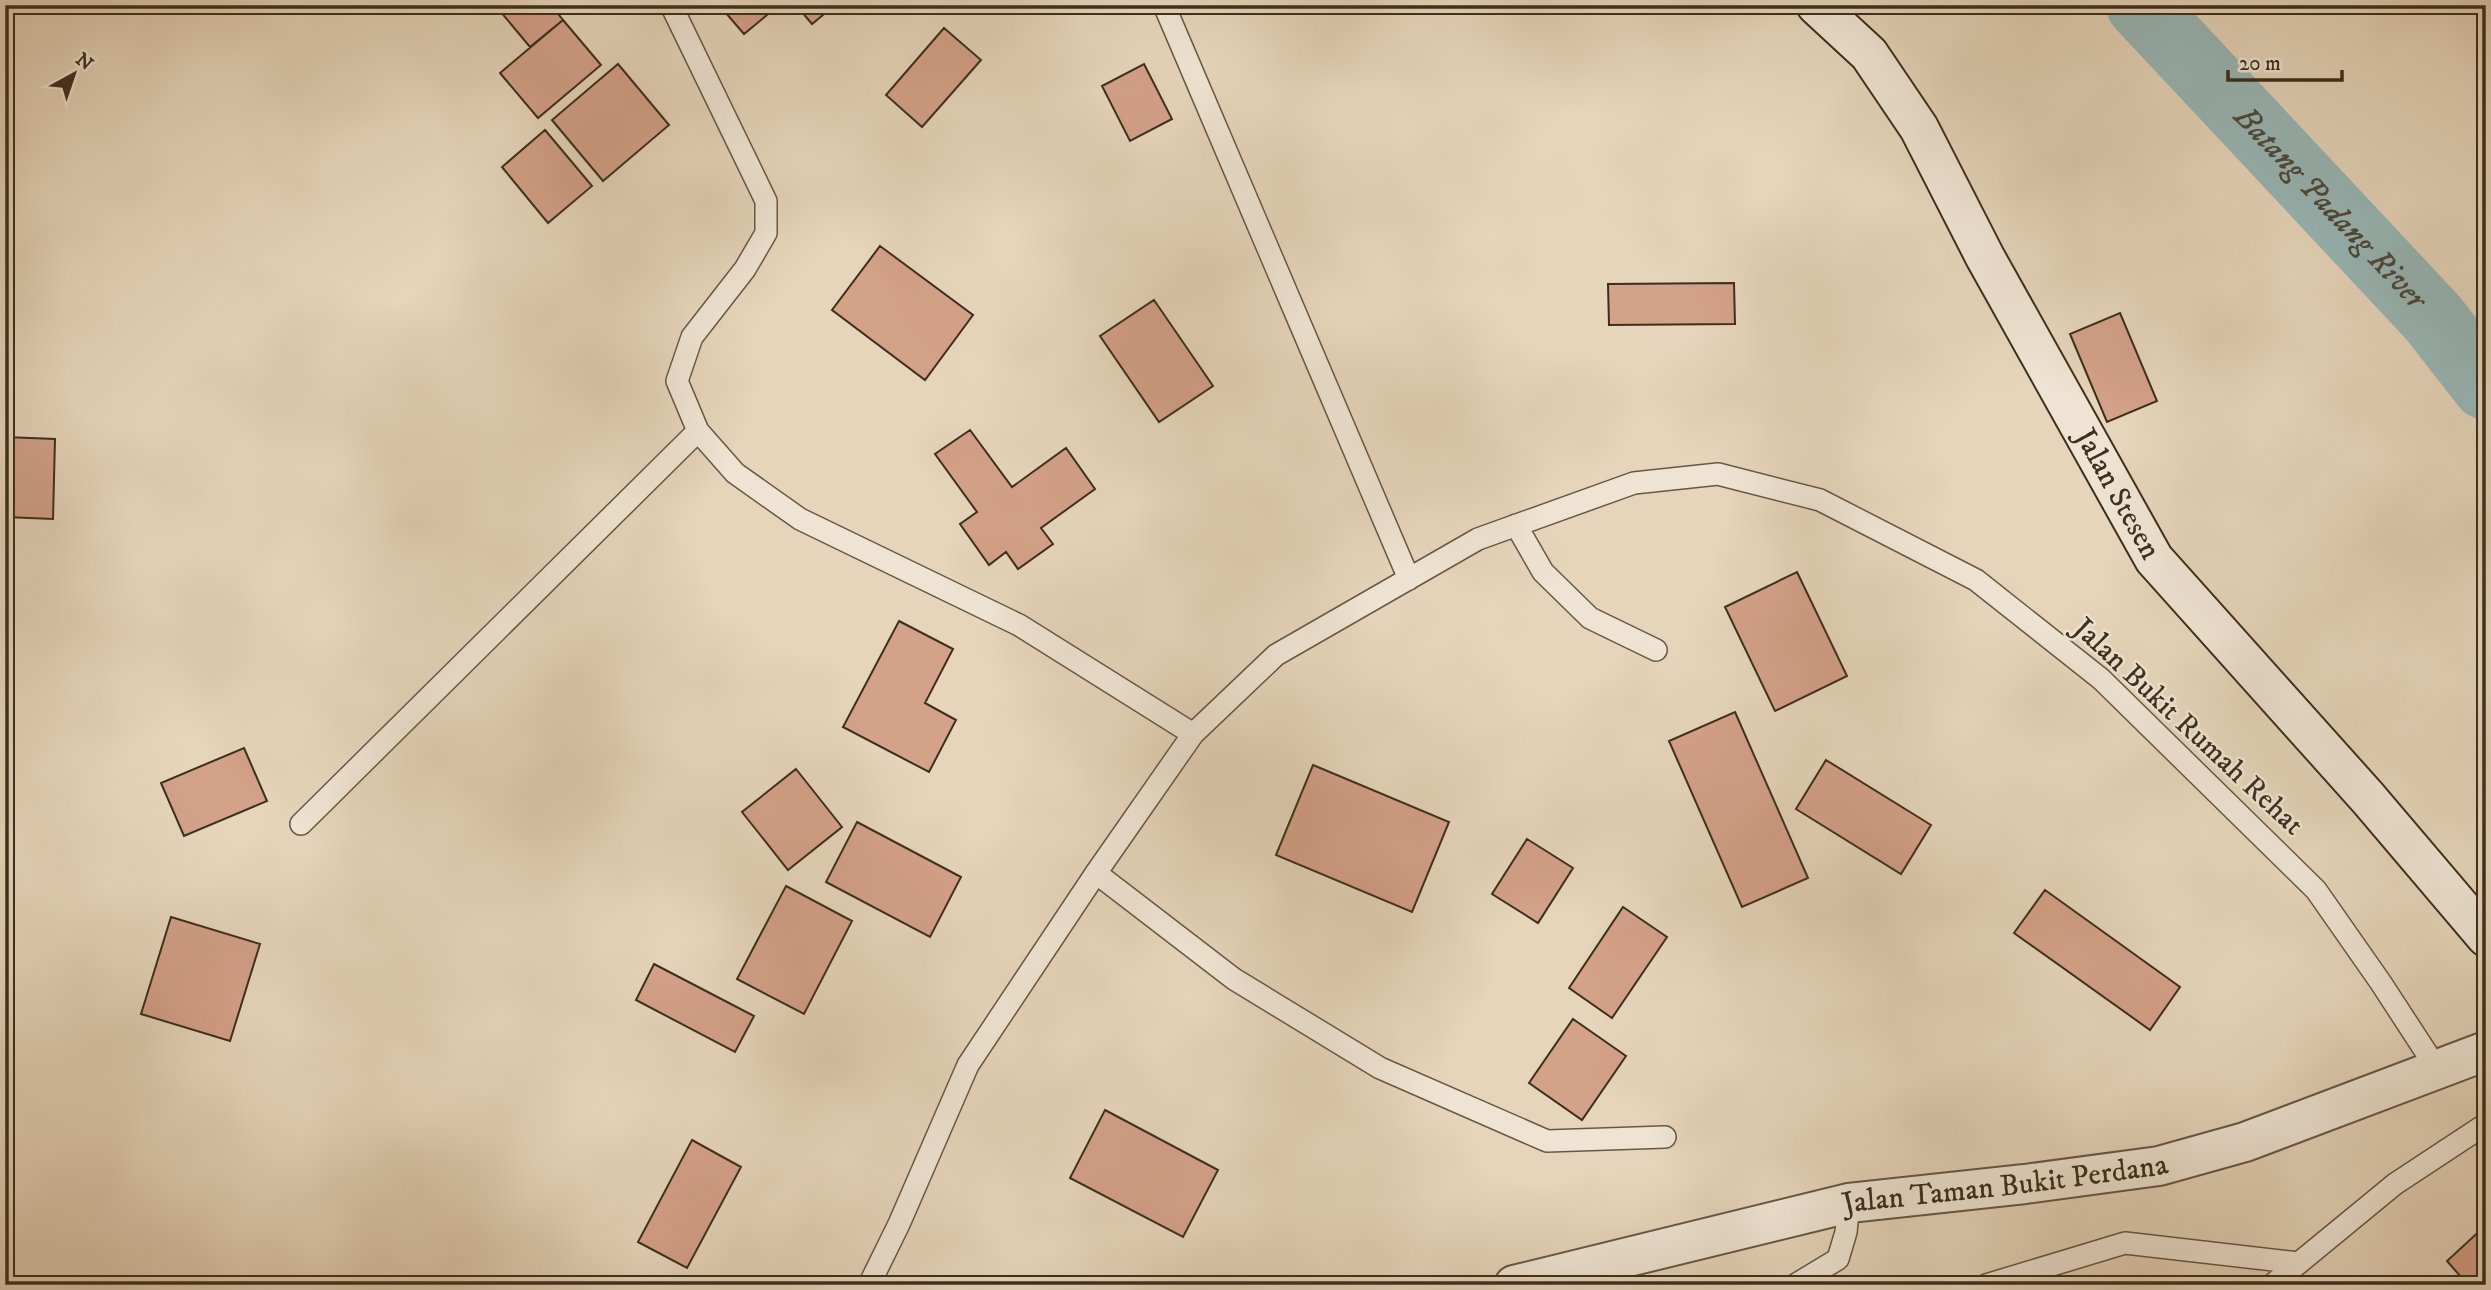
<svg xmlns="http://www.w3.org/2000/svg" width="2491" height="1290" font-family="'IM FELL DW Pica',serif">
<style>
.lines{fill:none;stroke-linecap:round;stroke-linejoin:round}
.river{stroke:#98b7b7;stroke-width:68}
.building{fill:#d4a189;stroke:#3c2f1e;stroke-width:2}
.lane-casing{stroke:#665845;stroke-width:24}
.street-casing{stroke:#665845;stroke-width:42}
.secondary-casing{stroke:#3c2f1e;stroke-width:42}
.lane{stroke:#efe4d3;stroke-width:21}
.street{stroke:#efe4d3;stroke-width:38}
.secondary{stroke:#efe4d3;stroke-width:38}
.labels{text-anchor:middle;dominant-baseline:central;stroke-width:5;stroke-linejoin:round;paint-order:stroke}
.street-label{font-size:30px;fill:#3c2f1e;stroke:#efe4d3}
.water-label{font-size:32px;font-style:italic;fill:#4e4a3d;stroke:#efe4d3}
</style>
<rect width="100%" height="100%" fill="#e6d5bb"/>
<filter id="stains"><feTurbulence type="fractalNoise" baseFrequency=".00286" numOctaves="4"/><feColorMatrix values="0 0 0 0 .2 0 0 0 0 .09 0 0 0 0 .02 0 0 0 .5 -.17"/></filter>
<radialGradient id="worn" r=".72"><stop offset=".6" stop-color="#630" stop-opacity="0"/><stop offset="1" stop-color="#630" stop-opacity=".3"/></radialGradient>
<g class="lines">
<path class="river" id="s1" d="M2140,5l293,313 53,68"/>
</g>
<path class="building" d="M495,5h56l12,15 -33,27z
M719,5h60l-35,29z
M796,5h39l-23,19z
M563,20l38,45 -63,53 -38,-45z
M944,28l37,32 -59,67 -36,-32z
M618,64l51,61 -66,56 -51,-61z
M1144,64l28,55 -42,22 -28,-55z
M545,130l47,56 -44,37 -46,-56z
M880,246l93,69 -48,65 -93,-70z
M1734,283l1,41 -126,1 -1,-41z
M1154,300l59,86 -54,36 -59,-86z
M2120,313l37,88 -50,21 -37,-88z
M970,430l42,57 54,-39 29,41 -54,39 12,16 -35,25 -12,-17 -17,13 -29,-41 17,-12 -42,-58z
M5,437l50,2 -2,80 -48,-2z
M1797,572l50,104 -72,35 -50,-104z
M899,621l54,28 -28,54 31,17 -27,52 -86,-45z
M1735,712l73,166 -66,29 -73,-166z
M244,748l23,53 -83,35 -23,-53z
M1826,760l105,65 -30,49 -105,-65z
M1313,765l136,57 -37,90 -136,-57z
M796,769l46,58 -54,43 -46,-58z
M857,822l104,55 -31,60 -104,-55z
M1527,839l46,29 -35,55 -46,-29z
M786,886l66,35 -48,93 -67,-35z
M2045,890l135,97 -30,43 -136,-97z
M1623,907l44,30 -55,81 -43,-30z
M171,917l89,27 -30,97 -89,-27z
M654,964l100,52 -19,36 -99,-52z
M1573,1019l53,37 -44,64 -53,-37z
M1105,1110l113,60 -35,67 -113,-59z
M692,1140l49,27 -54,101 -49,-26z
M2486,1225v60h-18l-21,-24z"/>
<g class="lines">
<defs>
<path id="lane" d="M671,5l95,196v32l-21,36 -53,68 -15,44 21,50 37,42 65,46 219,106 174,109
M1164,5l245,574
M1516,525l27,47 47,46 66,32
M301,824l397,-393
M1096,873l138,106 146,89 167,73 118,-4
M869,1285l30,-61 69,-159 128,-192 97,-139 83,-79 202,-116 156,-56 84,-9 102,26 156,80 125,99 215,211 65,93 56,86
M1795,1285l43,-26 8,-27 3,-29
M1986,1285l139,-42 174,20
M2272,1285l123,-101 91,-60"/>
<g id="street">
<path id="s2" d="M1514,1285l335,-82 176,-19 134,-18 86,-24 241,-91"/>
</g>
<g id="secondary">
<path id="s3" d="M1816,5l53,49 50,74 66,129 169,302 214,239 118,139"/>
</g>
</defs>
<use href="#lane" class="lane-casing"/>
<use href="#street" class="street-casing"/>
<use href="#secondary" class="secondary-casing"/>
<use href="#lane" class="lane"/>
<use href="#street" class="street"/>
<use href="#secondary" class="secondary"/>
</g>
<g class="labels">
<g class="street-label">
<text stroke="none"><textPath href="#s3" startOffset="578">Jalan Stesen</textPath></text>
<text transform="translate(2188 727) rotate(43)">Jalan Bukit Rumah Rehat</text>
<text stroke="none"><textPath href="#s2" startOffset="502">Jalan Taman Bukit Perdana</textPath></text>
</g>
<g class="water-label">
<text stroke="none"><textPath href="#s1" startOffset="278">Batang Padang River</textPath></text>
</g>
</g>
<rect width="2491" height="1290" fill="none" stroke="#e6d5bb" stroke-width="28"/>
<rect x="7" y="7" width="2477" height="1276" fill="none" stroke="#3c2f1e" stroke-width="3.5"/>
<rect x="14" y="14" width="2463" height="1262" fill="none" stroke="#3c2f1e" stroke-width="2"/>
<g transform="translate(74 74) rotate(40)" stroke="#efe4d3" stroke-width="5" paint-order="stroke">
<path d="M0-5L12 26L0 18L-12 26Z" fill="#3c2f1e"/>
<text y="-10" font-size="19" font-weight="bold" text-anchor="middle" fill="#3c2f1e">N</text>
</g>
<path d="M2228 70v10h114v-10" fill="none" stroke="#3c2f1e" stroke-width="3.5"/>
<text x="2239" y="70" font-size="21" fill="#3c2f1e" stroke="#efe4d3" stroke-width="5" paint-order="stroke">20 m</text>
<rect width="100%" height="100%" filter="url(#stains)"/>
<rect width="100%" height="100%" fill="url(#worn)"/>
</svg>
